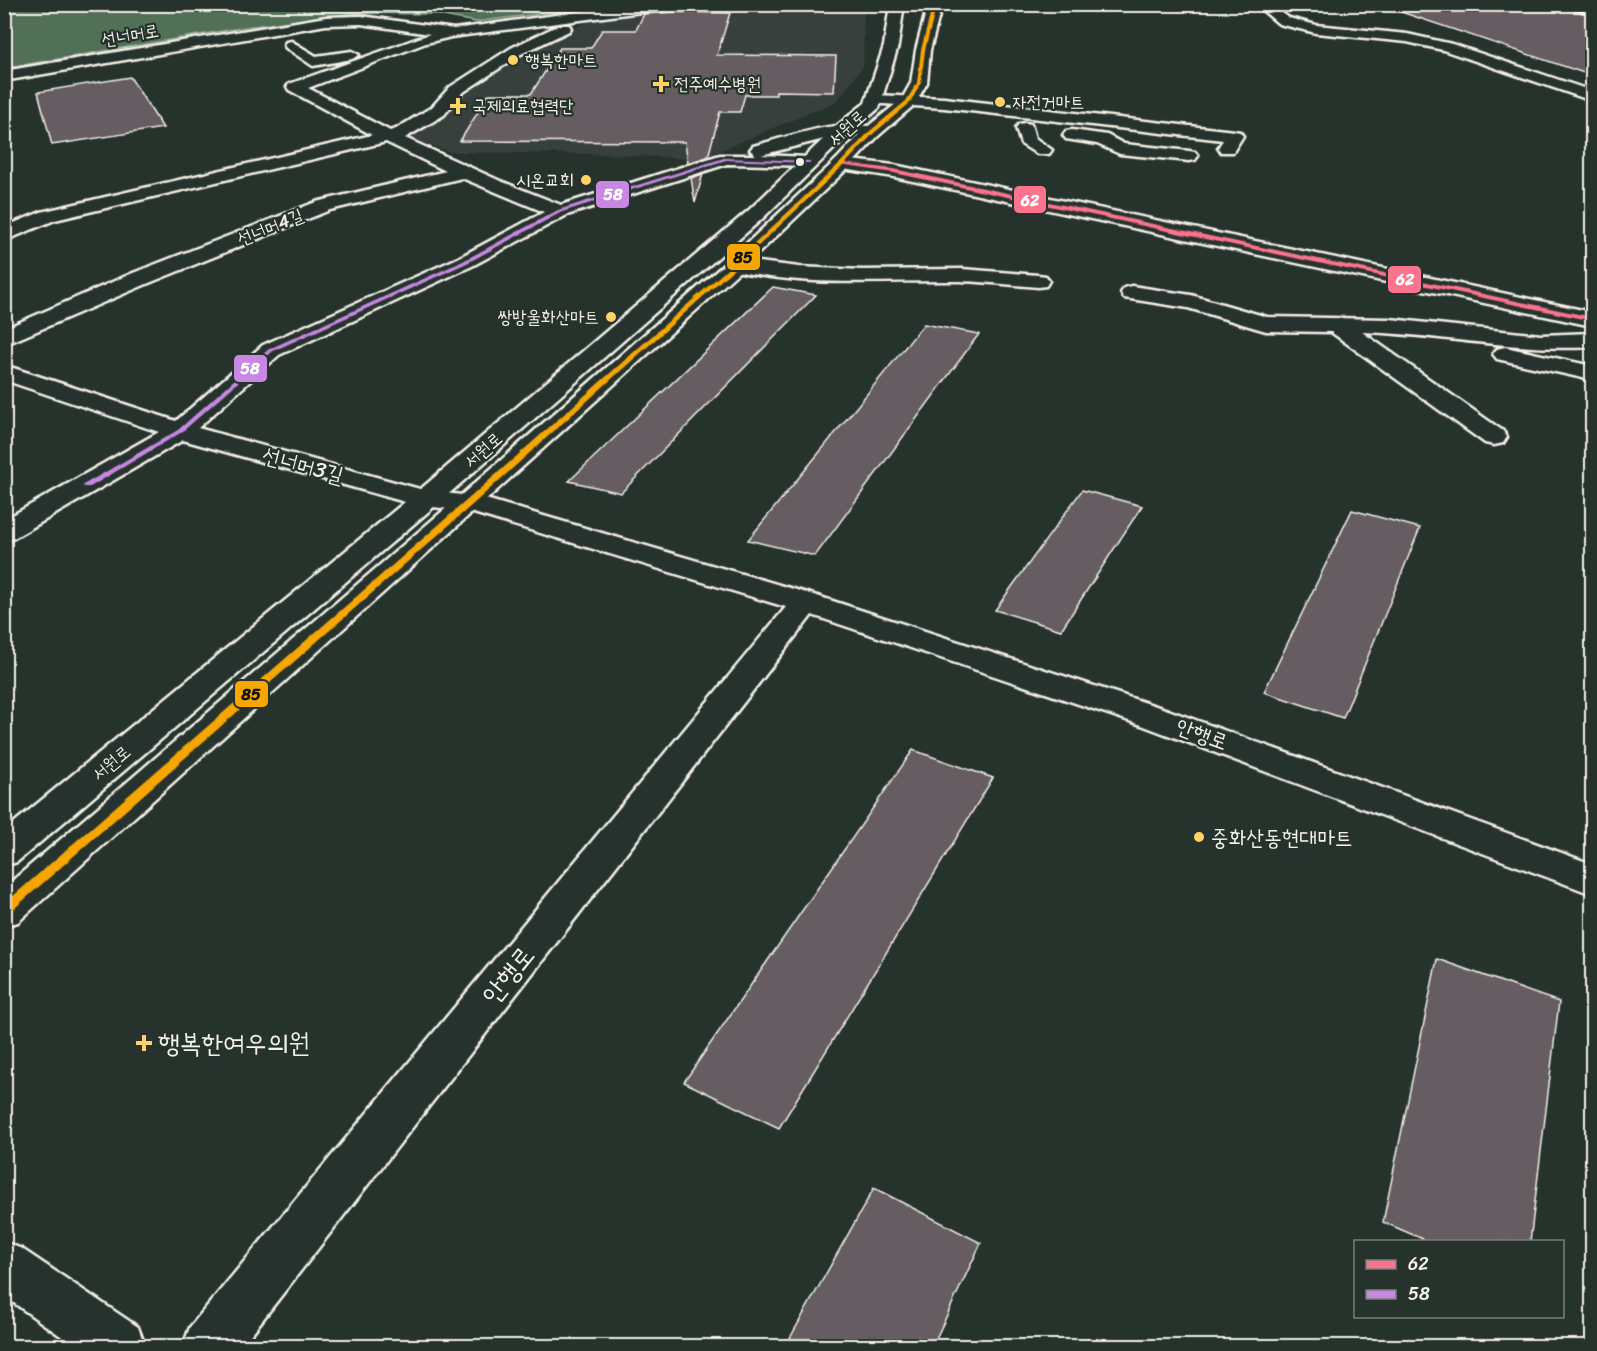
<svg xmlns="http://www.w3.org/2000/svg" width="1597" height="1351" font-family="Sriracha,'Poor Story',sans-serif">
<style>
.built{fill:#39403d}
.green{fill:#516f57;stroke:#a2b0a0;stroke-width:1.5}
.building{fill:#665d62;stroke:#f4f1e8;stroke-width:1.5}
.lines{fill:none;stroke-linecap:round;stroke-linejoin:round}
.minor-casing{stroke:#f4f1e8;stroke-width:5}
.tertiary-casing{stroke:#f4f1e8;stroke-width:5}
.minor{fill:#26332d;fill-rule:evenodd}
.tertiary{fill:#26332d;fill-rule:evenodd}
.bus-1-casing{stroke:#26332d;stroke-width:5}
.bus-2-casing{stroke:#26332d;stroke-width:5}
.bus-3-casing{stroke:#26332d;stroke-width:5}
.bus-1{fill:#fc738d;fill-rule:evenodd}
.bus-2{fill:#c787e3;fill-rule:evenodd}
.bus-3{fill:#f7a600;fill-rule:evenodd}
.poi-dot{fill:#ffd166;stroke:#26332d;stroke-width:2}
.bus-dot{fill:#f4f1e8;stroke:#26332d;stroke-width:2}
.labels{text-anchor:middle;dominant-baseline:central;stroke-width:4.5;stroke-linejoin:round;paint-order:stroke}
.far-street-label{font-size:18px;fill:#f4f1e8;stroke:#26332d}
.far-poi-label{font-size:18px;fill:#f4f1e8;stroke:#26332d;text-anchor:start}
.street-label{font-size:22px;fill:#f4f1e8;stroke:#26332d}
.poi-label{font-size:22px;fill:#f4f1e8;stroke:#26332d;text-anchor:start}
.near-street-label{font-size:27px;fill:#f4f1e8;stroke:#26332d}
.near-poi-label{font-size:27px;fill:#f4f1e8;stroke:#26332d;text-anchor:start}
.line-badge{stroke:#26332d;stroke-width:2}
.badge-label{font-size:16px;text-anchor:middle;font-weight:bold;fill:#fff}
.pale-badge-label{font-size:16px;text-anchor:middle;font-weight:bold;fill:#111}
</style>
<rect width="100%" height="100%" fill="#26332d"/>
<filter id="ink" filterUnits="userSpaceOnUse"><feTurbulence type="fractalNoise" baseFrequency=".0167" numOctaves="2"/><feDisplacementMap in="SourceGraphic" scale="12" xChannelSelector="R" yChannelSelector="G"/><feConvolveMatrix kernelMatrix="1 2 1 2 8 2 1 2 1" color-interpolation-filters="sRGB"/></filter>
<g filter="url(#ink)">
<path class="built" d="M864,8l-1,58 -26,35 -137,58 -95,-5 -154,-2 -45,-15 50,-41 34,-23 60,-34 51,-23 35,-7z"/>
<path class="green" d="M5,4h600l2,1 -132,17 -41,-8 -80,-1 -108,14 -241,41z"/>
<path class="building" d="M1399,4h153l41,12v60l-195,-65z
M675,12l55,1 -13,42 119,1 -2,36 -58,-1v4h-31l-5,17h-20l-12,45 -20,6 -3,-21 -225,-1 29,-47h42l29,-46h31l11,-18h34l8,-16z
M130,77l33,51 -111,17 -14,-53z
M703,174l-8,29 -4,-25z
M773,287l43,8 -195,198 -52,-12z
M924,324l55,10 -164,222 -67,-16z
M1082,490l60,16 -81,124 -66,-20z
M1352,510l68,18 -77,190 -79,-26z
M913,750l80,28 -214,350 -95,-46z
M1437,959l122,43 -29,240h-100l-47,-20z
M874,1188l107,55 -49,104h-147z"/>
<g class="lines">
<defs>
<path id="minor" d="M637,4h96l-6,4 -78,3 -198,26 -25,6 -118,45 82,43 6,-2 36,-22 18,-20 61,-39 48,-23h10l2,3 -2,3 -48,23 -59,39 -18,22 -39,23 93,42 63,25 159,-50h36l-6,-5 3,-4c40,-10 84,-28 125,-18l3,4 -3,4 -34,-2 -83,21 48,2 6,1 3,4 -3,4 -88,-2 -160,51 -95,51 -193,89 -81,73 229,63 52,6 338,99 351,114 424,154v30l-448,-168 -332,-111 -570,731h-59l7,-19 596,-720 -319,-96 -51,-6 -233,-65 -169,98 -10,3v-21l155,-88 -155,-52v-15l172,56 87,-76 195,-87 86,-46 -82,-34 -132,32 -181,73 -145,62v-16l129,-56 183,-71 130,-31 -60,-29 -331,78 -51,21v-14l37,-15 331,-77 -83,-45 -2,-3 2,-3 141,-50 -69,-10 -35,1 -322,56v-10l322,-54 35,-1 93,13z
M1255,4h15l19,14 27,7 91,9 45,10 140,47v10l-149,-51 -36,-8 -91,-9 -37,-9z
M1569,4l23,1v8l-22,-6z
M291,41l25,15 36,-5 7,4 -7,4 -39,7 -27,-18 -2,-3 2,-3z
M874,95l70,3 290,33 6,1 3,4 -10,16h-12l-3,-4 5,-8 -279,-32 -76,-5 -2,-3 2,-3z
M1025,123l6,1 4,14 17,12 -3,4h-12l-16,-10 -5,-16 3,-4z
M1072,130l35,5 17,9 65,7 6,1 3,4 -3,4 -6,1 -69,-7 -23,-10 -31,-5 -3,-4 3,-4z
M842,159l52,6 698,147v14l-698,-149 -58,-9 -3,-4 3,-4z
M735,259l64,8 63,3 100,-1 76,6 8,1 3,5 -3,5 -8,1c-26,-2 -52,-5 -78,-6 -77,-1 -157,7 -232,-12l-4,-4 4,-4z
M1132,286l59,9 76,22 123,2 151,16 51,-2v14c-78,5 -152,-13 -230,-15l141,99 4,6 -4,6 -9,2 -9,-2 -154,-111 -65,-1 -78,-23 -64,-10 -3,-5 3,-5z
M1505,347l87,19v14l-95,-21 -4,-5 4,-5z
M4,1242l18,7 116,78 7,19h-70l-71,-50z"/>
<path id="tertiary" d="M890,4h14l-6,42 -19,62 -29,25 -87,85 -327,287 -419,357 -13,4v-35l412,-338 333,-283 89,-85 27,-22 19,-57z
M928,4h14l-12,46 -3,33 -13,22 -36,31 -30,32 -106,101 -724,653 -14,4v-38l455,-391 269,-236 108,-101 30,-32 36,-29 9,-16 5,-33z"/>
</defs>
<use href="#minor" class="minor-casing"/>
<use href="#tertiary" class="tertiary-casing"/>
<use href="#minor" class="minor"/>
<use href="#tertiary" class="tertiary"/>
<defs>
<path id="bus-1" d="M842,163l52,6 698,148v4l-698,-148 -54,-8v-1z"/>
<path id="bus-2" d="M724,158l85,3 2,1 -2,1 -83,-3 -164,52 -95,51 -194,88 -91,81 -92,55h-6l-1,-2 95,-55 91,-81 194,-88 95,-51z"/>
<path id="bus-3" d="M933,4h4l-12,46 -4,33 -11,20 -36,30 -30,32 -107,101 -265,239 -464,409 -4,1v-11l462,-403 267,-237 107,-101 30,-32 36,-30 11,-18 4,-33z"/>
</defs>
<use href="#bus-1" class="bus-1-casing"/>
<use href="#bus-2" class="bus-2-casing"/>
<use href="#bus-3" class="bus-3-casing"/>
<use href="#bus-1" class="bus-1"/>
<use href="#bus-2" class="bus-2"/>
<use href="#bus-3" class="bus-3"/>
</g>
</g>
<g class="poi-dot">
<circle cx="513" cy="60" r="6"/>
<path d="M658 75h6v6h6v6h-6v6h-6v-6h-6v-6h6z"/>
<circle cx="1000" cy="102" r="6"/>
<path d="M455 97h6v6h6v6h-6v6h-6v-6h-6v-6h6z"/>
<circle cx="586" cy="180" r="6"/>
<circle cx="611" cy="317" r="6"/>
<circle cx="1199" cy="837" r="6"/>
<path d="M141 1034h6v6h6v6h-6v6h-6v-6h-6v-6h6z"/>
</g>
<circle class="bus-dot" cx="800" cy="162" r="5"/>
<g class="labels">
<g class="far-street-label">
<text transform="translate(130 35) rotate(-10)">선너머로</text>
<text transform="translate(847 128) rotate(-42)">서원로</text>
<text transform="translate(270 227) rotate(-22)">선너머4길</text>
<text transform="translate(483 450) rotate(-41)">서원로</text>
<text transform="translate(111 763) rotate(-40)">서원로</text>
</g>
<g class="far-poi-label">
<text x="525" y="60">행복한마트</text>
<text x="674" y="84">전주예수병원</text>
<text x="1012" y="102">자전거마트</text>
<text x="472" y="106">국제의료협력단</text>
<text x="574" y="180" text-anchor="end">시온교회</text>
<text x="599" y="317" text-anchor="end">쌍방울화산마트</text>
</g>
<g class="street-label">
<text transform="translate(303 465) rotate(15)">선너머3길</text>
<text transform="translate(1202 734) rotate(20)">안행로</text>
</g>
<g class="poi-label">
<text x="1211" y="837">중화산동현대마트</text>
</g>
<g class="near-street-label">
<text transform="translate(508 975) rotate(-51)">안행로</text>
</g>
<g class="near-poi-label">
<text x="158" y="1043">행복한여우의원</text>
</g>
</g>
<g class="line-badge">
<rect x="595" y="180" width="35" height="29" rx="6" fill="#c787e3"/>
<rect x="1013" y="185" width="34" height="29" rx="6" fill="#fc738d"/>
<rect x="726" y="243" width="35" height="28" rx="6" fill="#f7a600"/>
<rect x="1387" y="265" width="35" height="29" rx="6" fill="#fc738d"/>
<rect x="233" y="354" width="35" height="29" rx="6" fill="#c787e3"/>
<rect x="234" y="680" width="35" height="28" rx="6" fill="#f7a600"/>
</g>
<g class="badge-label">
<text x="613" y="200">58</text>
<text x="1030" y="206">62</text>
<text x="1405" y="285">62</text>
<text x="250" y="374">58</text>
</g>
<g class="pale-badge-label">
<text x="743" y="263">85</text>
<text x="251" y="700">85</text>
</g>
<rect width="1597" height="1351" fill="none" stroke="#26332d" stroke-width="24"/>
<rect x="12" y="12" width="1573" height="1327" fill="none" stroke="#f4f1e8" stroke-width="2" filter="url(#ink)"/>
<rect x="1354" y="1240" width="210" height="78" fill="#26332d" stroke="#787f78" stroke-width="1.5"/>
<rect x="1366" y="1260" width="30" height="9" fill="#fc738d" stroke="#787f78" stroke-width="1.5"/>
<text x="1408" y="1270" font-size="18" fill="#f4f1e8">62</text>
<rect x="1366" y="1290" width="30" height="9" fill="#c787e3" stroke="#787f78" stroke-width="1.5"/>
<text x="1408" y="1300" font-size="18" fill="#f4f1e8">58</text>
</svg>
